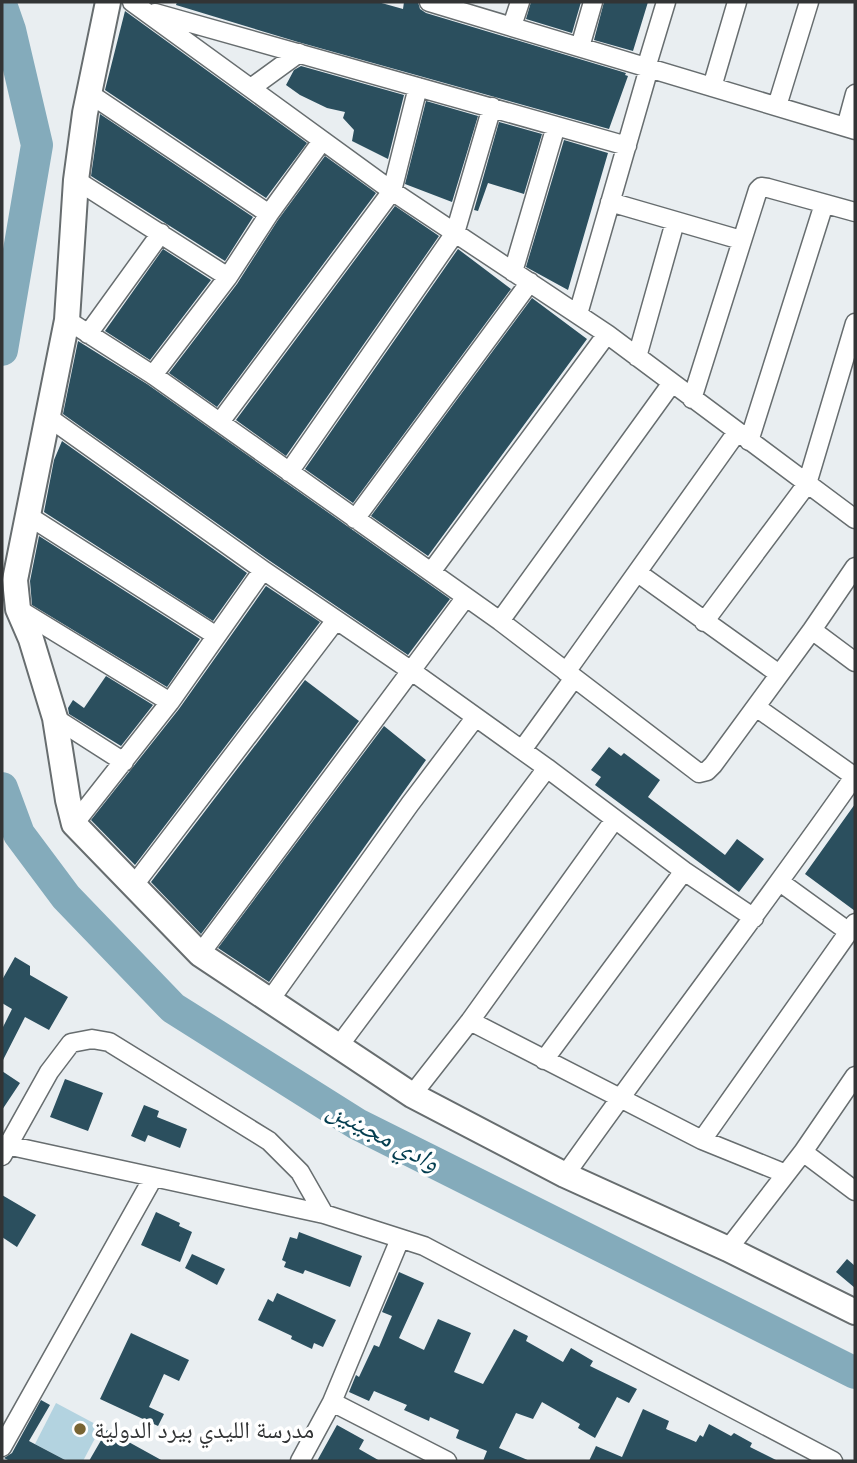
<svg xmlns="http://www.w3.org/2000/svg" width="857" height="1463" font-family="'Public Sans','Noto Naskh Arabic',sans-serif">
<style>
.green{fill:#b3d3e0}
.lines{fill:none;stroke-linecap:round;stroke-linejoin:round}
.river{stroke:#84abbb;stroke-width:32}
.building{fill:#2b4f5e}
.street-casing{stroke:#676d6f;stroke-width:21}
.secondary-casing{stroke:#676d6f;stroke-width:28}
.street{stroke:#fff;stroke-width:18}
.secondary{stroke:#fff;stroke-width:24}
.poi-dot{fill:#786534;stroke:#fff;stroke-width:2.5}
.labels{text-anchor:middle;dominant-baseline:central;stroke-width:7;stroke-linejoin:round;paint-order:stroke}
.poi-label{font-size:24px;fill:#323435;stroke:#fff;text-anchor:start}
.water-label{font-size:26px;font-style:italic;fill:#033d4f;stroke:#fff}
</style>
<rect width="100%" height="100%" fill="#e9eef1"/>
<path class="green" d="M56,1403l45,24 -18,34h-16l-32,-17z"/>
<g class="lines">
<path class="river" d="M2,7l8,23 27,115 -35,205
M2,788l17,46 47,63 107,111 184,116 498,249"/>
</g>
<path class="building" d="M177,2h201l25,7 1,-7h14l2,7 6,4 200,60 -1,2 3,1 -19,53 -311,-87 -122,-37z
M531,2h50l-9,31 -46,-14z
M604,2h44l-15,49 -39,-11z
M125,11l182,132 -41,55 -161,-108z
M301,66l103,29 -16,64 -36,-18 2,-11 -11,-12 2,-6 -18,-4 -27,-13 -14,-10 8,-15z
M426,101l52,15 -26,86 -47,-18z
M100,114l153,103 -28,44 -134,-85z
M499,122l43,12 -18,60 -36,-11 -10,28 -4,-1z
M564,140l44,13 -40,137 -42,-23z
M325,156l51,37 -159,214 -48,-34 68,-89 41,-64z
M395,206l44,30 -153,220 -50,-36z
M163,249l48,31 -61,80 -45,-29z
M458,249l53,40 -158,214 -48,-34z
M532,298l55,41 -159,217 -57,-40z
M78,341l69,43 303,215 -42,56 -138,-94 -207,-147z
M62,441l185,132 -34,48 -169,-109 10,-52z
M39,536l161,103 -33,48 -135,-82 -2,-24z
M266,586l54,36 -185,243 -44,-45 88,-111z
M106,676l47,29 -32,41 -52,-32 -1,-6 5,-8 11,8z
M305,680l54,41 -158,213 -50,-52z
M384,726l42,34 -157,222 -51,-34z
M609,747l12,9 3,-3 36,27 -12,17 77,58 12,-16 27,20 -25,33 -144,-107 6,-8 -10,-7z
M855,804v107l-50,-37z
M15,957l15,9v9l38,22 -19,33 -24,-13 -23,45v-33l10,-20 -10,-6v-23z
M2,1071l18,12 -18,27z
M65,1079l38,14 -15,38 -38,-14z
M144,1105l15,6 -2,6 30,12 -7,19 -32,-13 -3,7 -14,-6z
M2,1195l34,20 -19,32 -15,-10z
M156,1212l24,11 -1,3 13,6 -12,30 -39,-17z
M299,1232l63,24 -12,31 -45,-17 -2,4 -19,-7 2,-5 -4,-2 8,-23 7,2z
M192,1254l33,15 -8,16 -32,-17z
M847,1259l8,7v22l-19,-16z
M399,1272l25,11 -25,55 25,12 14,-31 33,14 -17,39 29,12 31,-55 14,7 -2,5 37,21 8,-14 22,13 -3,5 47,23 -8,14 -12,-6 -22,41 -17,-10 2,-4 -38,-22 -9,17 -17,-6 -17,35 31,13h-47l4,-10 -31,-13 3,-8 -29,-13 -1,4 -25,-11 3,-5 -33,-14 -5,10 -20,-9 7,-17 3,2 15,-32 5,2 13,-31 -10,-4z
M277,1293l59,27 -13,27 -9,-4 -2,6 -21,-10 1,-3 -34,-16 10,-21 5,3z
M131,1333l58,27 -10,21 -15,-7 -15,33 15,7 -6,12 -58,-27z
M41,1400l9,5 -21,36 38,20h-57l-6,-3 8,-5z
M643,1409l26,12 -3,8 30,13 4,-7 3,2 6,-13 22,12 3,-3 18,10 -2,4 28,14h-189l7,-15 26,11z
M337,1425l27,15 -5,9 21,12h-63z
M107,1430l56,31h-74z"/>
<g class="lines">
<defs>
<path id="street" d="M132,2l260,189 215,143 248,185
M429,2l426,128
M155,13l472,133
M512,26l8,-24
M580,47l13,-45
M646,68l20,-66
M712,87l25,-85
M251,88l48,-35
M90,94l179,120
M777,106l32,-104
M846,127l9,-33
M76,180l152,97
M610,202l131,38
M513,272l43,-146
M578,314l71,-246
M67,320l86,55 347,246 199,152 8,-2 6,-6 99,-135 43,-63
M88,334l73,-101
M637,357l38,-135
M153,375l75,-98 41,-63 53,-73
M692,399l66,-209 3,-3 7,1 87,24
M48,417l215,153 150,102 134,96 137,103 70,47
M220,422l172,-231 26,-104
M749,441l75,-237
M289,472l166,-239 37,-126
M27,515l188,120
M355,519l175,-237
M431,572l176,-238
M638,573l141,101
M18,609l152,93
M500,621l172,-238
M704,622l103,-138 48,-161
M812,630l43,32
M566,672l171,-240
M756,707l99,70
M55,718l69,44
M522,750l52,-72
M74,824l96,-122 93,-132
M780,882l69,50
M134,885l202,-265
M200,954l266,-357
M270,1000l140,-196 65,-86
M470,1021l232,119 84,34
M338,1047l209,-279
M544,1060l140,-189
M412,1095l58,-74 145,-202
M702,1140l153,-217
M2,1144l322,70 100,32 409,215
M803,1152l52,39
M2,1156l47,-84 22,-29 21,-4 17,3 160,99 31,31 24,42
M565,1175c95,-134 195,-264 289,-398
M728,1249l75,-97 52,-76
M332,1402l115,59
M2,1447l151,-269
M300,1461l32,-59 68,-163"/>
<path id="secondary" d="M108,2l-23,111 -9,67 -9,140 -52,260 3,29 13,30 24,79 13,82 6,24 126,130 212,141 153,80 163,74 127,63"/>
</defs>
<use href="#street" class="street-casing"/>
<use href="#secondary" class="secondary-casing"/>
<use href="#street" class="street"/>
<use href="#secondary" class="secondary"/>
</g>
<circle class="poi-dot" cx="80" cy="1429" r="7"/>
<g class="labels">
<g class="poi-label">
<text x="94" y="1429">مدرسة الليدي بيرد الدولية</text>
</g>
<g class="water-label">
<text transform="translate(384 1135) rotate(28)">وادي مجينين</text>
</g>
</g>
<rect width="857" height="1463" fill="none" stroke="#323435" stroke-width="7"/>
</svg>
